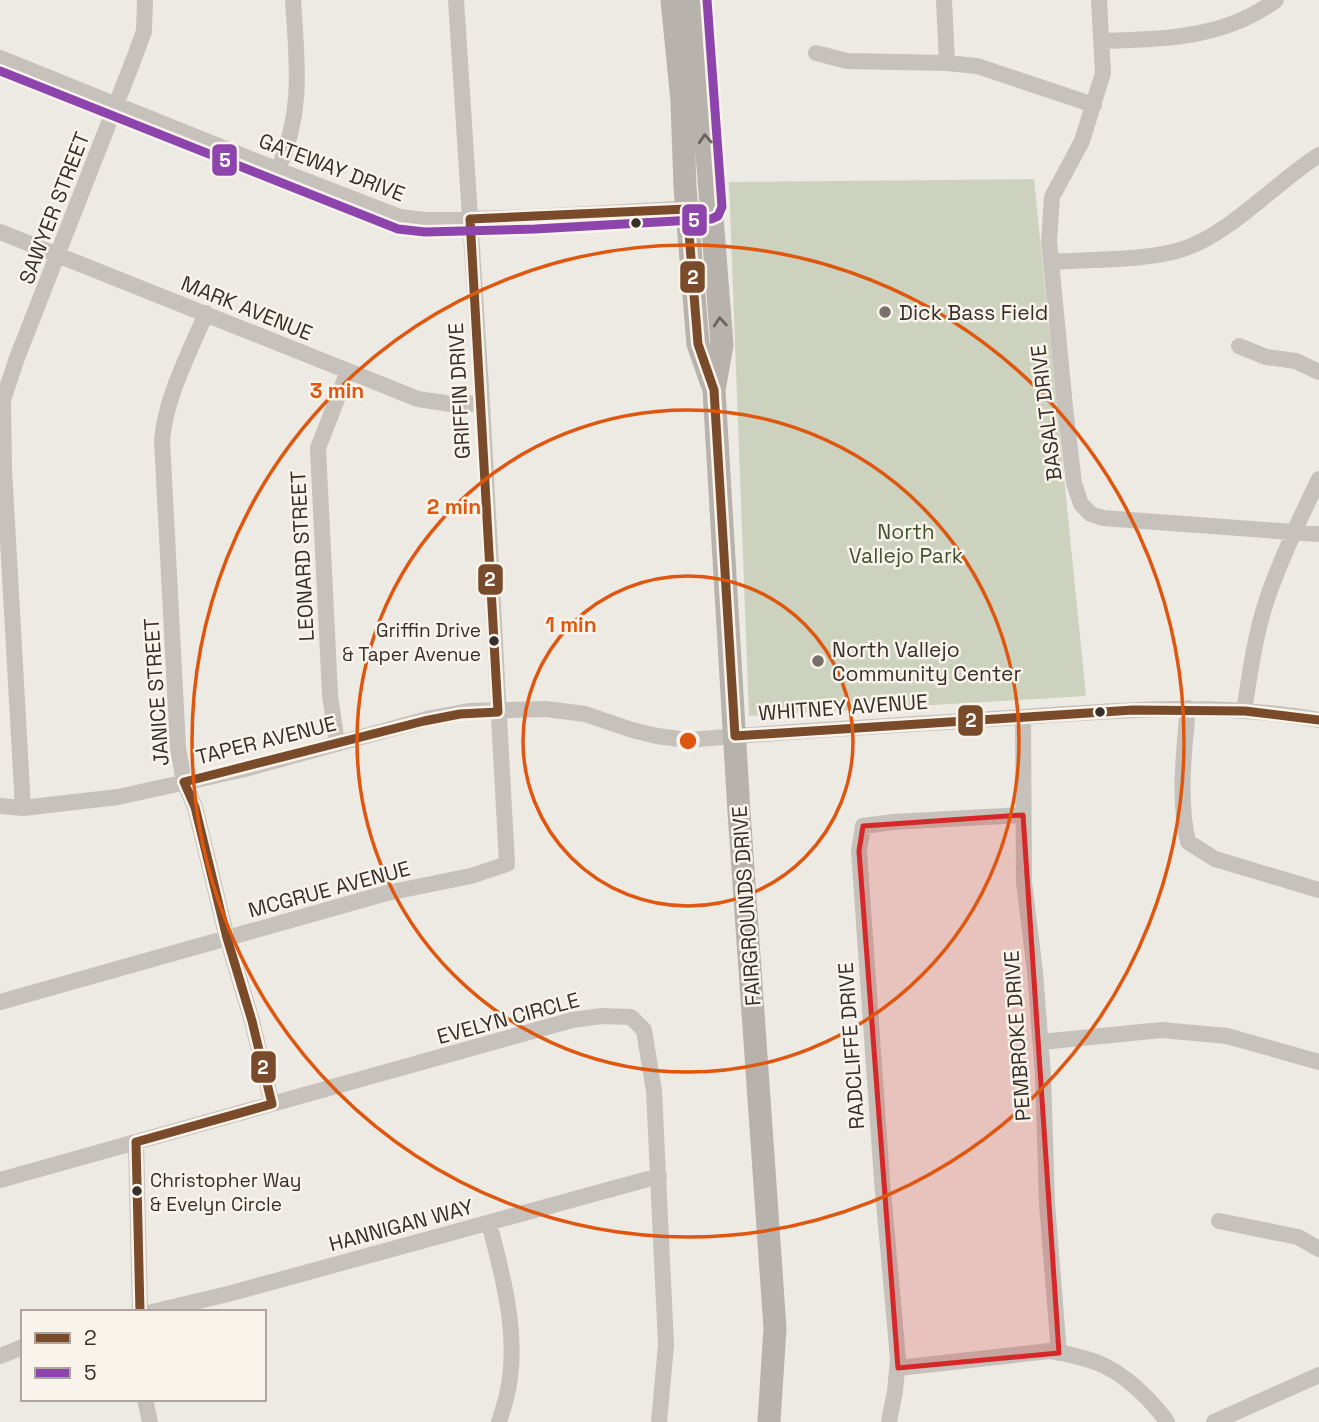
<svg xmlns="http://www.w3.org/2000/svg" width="1319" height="1422" font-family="'Space Grotesk',sans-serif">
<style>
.green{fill:#cdd2be}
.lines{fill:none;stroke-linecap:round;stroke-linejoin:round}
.street{stroke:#c6c1bb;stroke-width:16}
.secondary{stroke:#b7b2ac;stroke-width:23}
.bus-1-casing{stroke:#f9f4eb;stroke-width:14}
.bus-2-casing{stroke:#f9f4eb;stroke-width:14}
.bus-1{stroke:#7a4b2a;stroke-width:9}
.bus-2{stroke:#8e44ad;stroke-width:9}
.oneway{stroke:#6a635e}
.marked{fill:#d62828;fill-opacity:0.2;stroke:#d62828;stroke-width:5;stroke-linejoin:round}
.ring{fill:none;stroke:#df570e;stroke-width:3.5}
.bus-dot{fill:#372f2a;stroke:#f9f4eb;stroke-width:2.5}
.poi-dot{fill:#77706b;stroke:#f9f4eb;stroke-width:2.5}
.labels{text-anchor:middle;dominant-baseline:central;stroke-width:5;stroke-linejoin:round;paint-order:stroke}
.bus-label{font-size:19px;fill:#372f2a;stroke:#f9f4eb;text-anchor:end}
.street-label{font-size:21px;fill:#372f2a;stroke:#f9f4eb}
.poi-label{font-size:21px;fill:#372f2a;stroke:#f9f4eb;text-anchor:start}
.park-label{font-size:21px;fill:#43532f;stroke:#f9f4eb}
.centre{fill:#df570e;stroke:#f9f4eb;stroke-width:3.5}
.ring-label{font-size:21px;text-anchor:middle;font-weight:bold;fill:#df570e;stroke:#f9f4eb;stroke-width:5;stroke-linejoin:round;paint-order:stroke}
.line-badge{stroke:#f9f4eb;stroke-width:2.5}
.badge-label{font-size:19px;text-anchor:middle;font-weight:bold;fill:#fff}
</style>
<rect width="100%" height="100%" fill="#ede9e3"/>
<path class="green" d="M1034,179l52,517 -337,20 -20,-534z"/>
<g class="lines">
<path class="street" d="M944,0l3,63
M1099,0l4,73 -21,68 -30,56 -3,44 16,166 9,76 7,21 10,10 12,4 216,16
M1101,41c62,-2 123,-2 175,-41
M816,53l31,8 100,2 30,3 117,39
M0,58l278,112 122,47 25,3 110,-3 159,-9
M278,170c26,-60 19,-107 15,-170
M0,232l418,167 33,5 31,-1
M1052,262c38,-3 99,-1 134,-14 44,-15 92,-67 133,-93
M206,313c-17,41 -40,83 -44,127l16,308 6,34 11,25 32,131 25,83 20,83
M1239,346l27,11 30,4 23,11
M1188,708c-4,43 -10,91 0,134l27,17 104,31
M1244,711c6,-38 11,-76 23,-112 14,-41 33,-81 52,-120
M1023,717l1,165 11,90 8,103 4,129 12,149
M337,744l-7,-49 -12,-247 30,-77
M0,806l23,2 95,-11 123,-27 190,-52 38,-7 77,-2 39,5 47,16 25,6 31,4c112,-10 223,-15 335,-23 99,-7 198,-15 296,3
M23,808l-19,-339 -1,-69 14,-42 118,-302 9,-25 1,-31
M0,1002l387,-109 84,-17 36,-12 -25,-461 -26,-403
M1041,1042l121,-12 65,6 92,26
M136,1142l4,170
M0,1180l572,-160 30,-4 29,1 13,13 10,61 12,254 -7,77
M1219,1221l79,16 21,12
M489,1223c14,53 30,112 19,167 -2,11 -6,22 -9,32
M152,1312l76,-18 431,-118
M0,1356l23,-9
M898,1368l152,-17c45,7 67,16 99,49 6,7 13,14 18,22
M145,1399l5,23
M889,1422l6,-31 3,-32 -16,-179 -23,-329 4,-25 30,-4 130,-7
M1214,1422l105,-47"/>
<path class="secondary" d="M672,0l10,101 3,86 13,157 15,43
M695,0l27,345 -8,45 25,422 36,516 -6,94"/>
<defs>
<path id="bus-1" d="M140,1312l-4,-170 136,-38 -20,-83 -25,-83 -32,-131 -11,-25 240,-61 36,-7 38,-2 -28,-493 217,-10 11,135 16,46 21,346 398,-26 112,1 74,9"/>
<path id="bus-2" d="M0,71l398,158 27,3 110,-3 176,-10 7,-3 4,-9 -15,-207"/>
</defs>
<use href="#bus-1" class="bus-1-casing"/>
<use href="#bus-2" class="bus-2-casing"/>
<use href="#bus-1" class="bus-1"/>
<use href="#bus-2" class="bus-2"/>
</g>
<defs><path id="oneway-chevron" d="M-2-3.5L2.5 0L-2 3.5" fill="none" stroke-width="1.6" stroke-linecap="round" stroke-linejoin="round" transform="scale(1.75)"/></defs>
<g class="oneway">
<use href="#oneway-chevron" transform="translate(705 139) rotate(-94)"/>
<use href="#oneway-chevron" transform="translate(720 322) rotate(-95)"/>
</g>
<path class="marked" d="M1023,815l36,538 -161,15 -39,-517 4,-25z"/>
<g class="ring">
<circle cx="688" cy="741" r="165"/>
<circle cx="688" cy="741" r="331"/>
<circle cx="688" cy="741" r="496"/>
</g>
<g class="bus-dot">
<circle cx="636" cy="223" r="6"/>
<circle cx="494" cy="641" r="6"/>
<circle cx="1100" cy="712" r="6"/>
<circle cx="137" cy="1191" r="6"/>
</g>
<g class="poi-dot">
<circle cx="885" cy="312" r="7"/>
<circle cx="818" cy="661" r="7"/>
</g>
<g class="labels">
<g class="bus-label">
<text x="481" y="630">Griffin Drive<tspan x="481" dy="24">&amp; Taper Avenue</tspan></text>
<text x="150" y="1180" text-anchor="start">Christopher Way<tspan x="150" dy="24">&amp; Evelyn Circle</tspan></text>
</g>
<g class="street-label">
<text transform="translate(332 167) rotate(21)">GATEWAY DRIVE</text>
<text transform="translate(54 208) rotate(-69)">SAWYER STREET</text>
<text transform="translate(247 308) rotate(22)">MARK AVENUE</text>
<text transform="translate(459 391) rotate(-93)">GRIFFIN DRIVE</text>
<text transform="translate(1046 413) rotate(-97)">BASALT DRIVE</text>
<text transform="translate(302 556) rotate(-93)">LEONARD STREET</text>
<text transform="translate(156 692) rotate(-94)">JANICE STREET</text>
<text transform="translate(843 707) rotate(-4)">WHITNEY AVENUE</text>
<text transform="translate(266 740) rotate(-14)">TAPER AVENUE</text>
<text transform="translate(329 889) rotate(-15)">MCGRUE AVENUE</text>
<text transform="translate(746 906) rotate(-94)">FAIRGROUNDS DRIVE</text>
<text transform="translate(508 1018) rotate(-15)">EVELYN CIRCLE</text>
<text transform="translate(1017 1036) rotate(-94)">PEMBROKE DRIVE</text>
<text transform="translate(851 1046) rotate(-94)">RADCLIFFE DRIVE</text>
<text transform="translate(401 1225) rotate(-15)">HANNIGAN WAY</text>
</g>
<g class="poi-label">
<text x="899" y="312">Dick Bass Field</text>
<text x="832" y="649">North Vallejo<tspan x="832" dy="24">Community Center</tspan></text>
</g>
<g class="park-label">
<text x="906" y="531">North<tspan x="906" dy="24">Vallejo Park</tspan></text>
</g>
</g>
<circle cx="688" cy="741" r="10" class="centre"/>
<g class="ring-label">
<text x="337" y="398">3 min</text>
<text x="454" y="514">2 min</text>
<text x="571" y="632">1 min</text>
</g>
<g class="line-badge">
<rect x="211" y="143" width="27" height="34" rx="7" fill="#8e44ad"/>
<rect x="681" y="203" width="27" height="34" rx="7" fill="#8e44ad"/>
<rect x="679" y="260" width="27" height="34" rx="7" fill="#7a4b2a"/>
<rect x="477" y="563" width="27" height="33" rx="7" fill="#7a4b2a"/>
<rect x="957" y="704" width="27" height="33" rx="7" fill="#7a4b2a"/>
<rect x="250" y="1050" width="27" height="34" rx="7" fill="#7a4b2a"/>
</g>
<g class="badge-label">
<text x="225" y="167">5</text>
<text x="694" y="227">5</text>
<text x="693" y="284">2</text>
<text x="490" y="586">2</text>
<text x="971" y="727">2</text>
<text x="263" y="1074">2</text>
</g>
<rect x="21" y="1310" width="245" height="91" fill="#f9f4eb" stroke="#aba59e" stroke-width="2"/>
<rect x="35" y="1333" width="35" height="10" fill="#7a4b2a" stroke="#aba59e" stroke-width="2"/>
<text x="84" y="1345" font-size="21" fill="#372f2a">2</text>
<rect x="35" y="1368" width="35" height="10" fill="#8e44ad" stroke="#aba59e" stroke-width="2"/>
<text x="84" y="1380" font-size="21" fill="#372f2a">5</text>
</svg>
